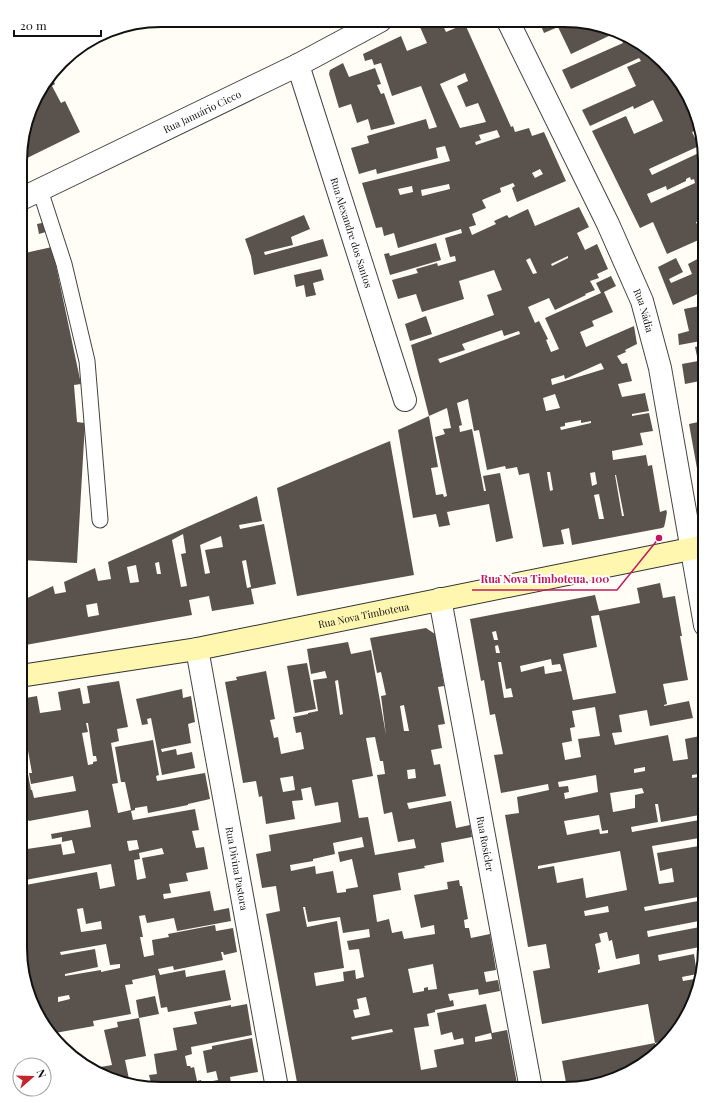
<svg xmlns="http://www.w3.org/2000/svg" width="725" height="1109" font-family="'Playfair Display',serif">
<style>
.building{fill:#5a524d;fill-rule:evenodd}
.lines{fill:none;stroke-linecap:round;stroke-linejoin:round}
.lane-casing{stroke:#444;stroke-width:17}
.street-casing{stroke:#444;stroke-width:24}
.secondary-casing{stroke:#333;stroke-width:24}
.lane{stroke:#fff;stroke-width:15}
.street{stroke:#fff;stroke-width:22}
.secondary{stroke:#fff6b0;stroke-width:22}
.labels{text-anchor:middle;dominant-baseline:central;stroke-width:4;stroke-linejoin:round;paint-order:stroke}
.street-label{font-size:10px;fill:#111;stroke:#fff}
.rim{fill:none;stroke:#111;stroke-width:2}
.leader{fill:none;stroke:#c2185b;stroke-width:1.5}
.callout-dot{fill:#c2185b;stroke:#fff;stroke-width:1.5}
.callout-label{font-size:11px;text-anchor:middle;font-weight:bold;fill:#c2185b;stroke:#fff;stroke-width:4;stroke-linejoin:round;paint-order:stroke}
</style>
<rect width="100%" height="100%" fill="#fffdf5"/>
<path class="building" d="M432,21h9l5,11 19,-8 46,103 2,-1 2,6 14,-4 3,8 12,-4 22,49 -49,21 -5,-14 3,-2 -2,-3 -13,5 1,4 -19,8 4,8 -14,6 4,11 -7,2 3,8 24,-11 -2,-3 13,-6 2,3 19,-9 7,17 44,-19 10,20 -12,6 8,17 12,-6 11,25 -11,5 2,4 -9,3 5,9 -10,4 1,1 -31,15 -6,-12 -21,9 7,16 4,-2 9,18 -2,1 5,12 8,-3 -14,-31 56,-25 -5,-10 15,-7 5,10 -12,6 9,20 -21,9 2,5 -14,6 6,15 48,-21 3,18 -12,6 1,2 -9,4 5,8 5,-1 5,18 -14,3 4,13 23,-4 4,18 -17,3v2l17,-3 4,18 -13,2 3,12 -31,6 1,9 33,-5 2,11 4,-1 8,47 6,-2 1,2 -2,11 -1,4 -2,1 -90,17 -3,-17 -8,2 3,14 -21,3 -14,-74 -10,2 -2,-8 -11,2 -1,-3 -18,4 -8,-40 -5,1 -6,-32 -11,4 5,22 -3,1 1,6 12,-3 12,62h2l-3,-15 17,-3 13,65 -17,4 -7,-38 -42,8 3,13 -11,2 -3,-13 -23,4 -15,-88 31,-14 9,51 -7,1 5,27 7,-1 1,3 3,-1 -12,-59 10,-3 -2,-5 8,-1 -4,-20 -18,8 -18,-71 83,-30 -7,-20 15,-5 -8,-20 -35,11 5,18 -42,13 -6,-18 -18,5 -6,-19 26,-7 -2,-4 21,-6 1,3 18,-5 -1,-5 -5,1 -5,-19 17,-5 -1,-4 -63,19 -4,-15 -10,3 -2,-9 -6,1 -14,-45 88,-22 -5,-15 -9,2 2,10 -61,16 -1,-5 -17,5 -8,-26 18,-5 -2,-7 59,-17 3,10 8,-2 -16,-41 -29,10 -11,-33 -7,2 -2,-6 -7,2 -2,-7 38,-18 6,15 20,-8 -7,-16zM465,73l3,8 -11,5 9,21 12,-4 8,19 -26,6 -20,-44zM497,130l3,7 -24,8 -1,-3 6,-2 -2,-5zM540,169l3,5 -8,4 -3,-5zM449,184l1,5 -28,7 -1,-6zM412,186l1,6 -13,3 -2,-6zM568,256v2l-16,8 -1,-2zM530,258l7,15 -4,1 -7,-14zM502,330l2,6 15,-5 1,3 -80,29 -2,-4 27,-9 -3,-6zM601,363l3,6 -52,16 -1,-6 13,-4 1,4zM555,394l5,14 -14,3 -3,-13zM581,420v3l10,-2v2l-30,7 -1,-3 5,-1v-3zM547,472h3l3,18 -3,1zM595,472l2,12 -5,2 -2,-13zM615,475h1l8,41h-2zM599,494l5,25h-5l-5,-24z
M539,21h43l31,13 -42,20 -13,-27 -14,6z
M620,37l30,12 44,58 5,22 -7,3 7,14 -50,23 3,6 51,-24 2,10v19h-1l1,4v34l-9,4 7,16 -36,16 -14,-32 -13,6 -48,-97 34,-15 8,18 29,-13 -10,-21 -19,9 -1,-3 -43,20 -8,-16 54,-24 -9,-19 14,-6 -2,-3 -68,31 -9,-19 61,-27zM690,177l1,3 3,-1 1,4 -44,20 -4,-9 19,-8 1,4 19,-9v-2z
M343,63l6,14 26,-9 6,16 -4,1 4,9 3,-1 11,31 -24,6 -3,-11 -11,4 -6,-19 -12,4 -10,-34 1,-4z
M51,76l4,8 -3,2 9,17 4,-2 15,31 -59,29v-18l18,-52z
M304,215l6,14 -19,8 2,8 -29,7 1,3 58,-16 5,17 -74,19 -3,-19 -6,-17z
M47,222l2,9 -10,3 -2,-10z
M436,243l5,17 -51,15 -6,-21 5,-1 1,3z
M23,244l2,9 27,-6 29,137 -7,1 3,37 8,1 -8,140 -56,-3v-315z
M705,255v34l-6,3 1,1 -27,12 -15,-38 18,-9 7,14 -14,7 2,4 21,-9 -4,-10z
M321,269l3,11 -11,3 3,12 -10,2 -2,-12 -8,2 -2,-12z
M705,305v33l-5,1 1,2 -22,4 -1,-11 11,-3 -5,-22z
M426,316l6,18 -22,7 -5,-17z
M705,345v35l-20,4 -3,-20 16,-3 -3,-14z
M705,387v85l-7,2 -9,-50 14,-3 -6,-33z
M390,441l24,134 -117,21 -20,-108z
M257,496l5,25 -23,4 1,4 24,-5 12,60 -25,5 3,15 -42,7 -3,-15 -20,4 3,15 -172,31 1,-45 32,-15 2,8 11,-2 -2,-10 31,-14 3,13 13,-2 -3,-17zM183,534l3,19 -5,1 6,32 -6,1 -9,-47zM221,536l2,11 -18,3 5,23 -5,1 -5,-29zM246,560l5,27 -4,1 -5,-27zM159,562l2,12h-4l-2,-11zM136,565l3,17 -9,1 -3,-16zM97,603l2,12 -11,2 -2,-12z
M660,583l3,15 12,-2 7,40h-2l8,44 -25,4 4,20 -3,1v1l25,-5 4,17 -43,8 -3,-16 -28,5 3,17 -10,1 3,12 53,-10 5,26 15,-2 -3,-20 20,-4v38l-13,2v3l13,-2v38l-44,8 -3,-18h-3l3,18 -27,5 1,5 73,-13v18l-53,9 7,38 15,-2 -2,-14 -12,3 -3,-18 48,-8v76l-2,1v-4l-4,1v2l-52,10 1,6 57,-11v20l-47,9 1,6 35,-7 3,20 -15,3 1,4 17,-3 -6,24 -18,32 -9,7 -12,2 -7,-39 -106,20 -9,-53 17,-3 -4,-24 -18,3 -23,-132 14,-2 -2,-16 32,-7 -1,-6 -47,9 -7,-38 9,-1 -8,-40 -5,1 -6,-35 -3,1 -11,-62 125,-24 4,16 41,-8 -3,-15zM599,615l17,78 -43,7 -10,-46 34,-7 -6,-31zM496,631l2,9h-4l-2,-8zM498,645l2,8h-4l-1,-7zM551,659l1,6 8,-1 2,7 -17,3 -1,-8 -23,6 -1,-6zM498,662h3l5,27 5,-1 2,9 -9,1zM595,707l5,29 -22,3 3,18 -16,3 -3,-17 10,-2 -2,-13 5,-1 -3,-16zM645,767v4l-11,2v-4zM596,775l2,17 -33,7 -1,-6 5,-1 -1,-6 -9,1 -1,-5zM642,788l2,5 -9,2v13l-22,4 -3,-19zM599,815l3,16 6,-1v3l-8,1 -1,-5 -32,6 -3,-14zM620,851l7,39 -41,8 -3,-20 -26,5 -3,-17 -16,3v-3zM698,897v4l-53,10 -1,-4zM608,906l1,6 -24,4 -1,-5zM607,932l2,9 3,-1 4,19 23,-5 1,10 -42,9v-3l2,-1 -5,-25 6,-2 -2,-8z
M426,628l9,6 9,52 -6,1 7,37 -7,1 4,23 -11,2 3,15 6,-1 6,32 -39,7 2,6 42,-8 5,27 14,-3 2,12 -31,6 3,19 -20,4 1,2 -27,5 3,17 -28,5 4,27 12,-3 3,14 10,-2 2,8 31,-5 -1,-9 -13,3 -7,-33 34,-6 -1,-7 12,-2 1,6h2l6,33 -4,1 1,8h4l2,10 19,-4 6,36 -12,2 2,10 12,-2 2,11 -21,4 -1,-6 -30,5 2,7 3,-1 1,6 -19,4v2l-8,2 2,12 -15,2 7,42 16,-3 -3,-17 30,-6 -1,-6 -9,2 -2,-8 -11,3 -4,-22 49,-9 6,29 15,-3 11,59 -220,-1 -32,-174 14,-3 -4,-25 -14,2 -6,-34 15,-3 -2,-16 72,-13 -3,-20 -23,4 -4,-19 -10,2 2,11 -11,1 3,18 -29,5 -4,-28 -3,1 -3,-16 -13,2 -18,-101 12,-2 -1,-3 30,-6 9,48 -5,1 4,18 4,-1 3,17 23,-5 -3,-17 -5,1 -3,-16 15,-3v-1l10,-2 -5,-31 14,-2 -2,-7 -14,3 -4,-25 41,-7 3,12 20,-4 15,85 -5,-39 5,-1 -5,-23 -4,1 -7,-35zM338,680l5,34 -3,1 -5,-34zM404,705l5,26h-5l-4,-25zM375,737l5,24h3l2,13 -8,1 7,39 8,-2 6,30 16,-3 2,9 -41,7 -7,-38 -9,1 -7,-38 21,-4 -7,-38zM415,769l1,9 -8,1 -1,-9zM293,776l2,14 -12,2 -3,-14zM362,837l2,10 -26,5 2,10 12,-3 6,28 -12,2v3l-9,1 -4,-22 -17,3 -1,-8 -24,5 -1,-6 23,-4v-2l22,-5 -2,-11zM303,907h2l3,15 32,-5 3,16 26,-4 1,8 -23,4 2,9 10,-1 5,28 -8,2 -1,-9 -12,2 1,9 -28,5 -2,-13 30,-5 -7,-47 -30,6zM433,964l4,25 -9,1v-3l-4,1v3l-11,2 -5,-24zM366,997l4,18 -15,3 -2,-8 6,-1 -2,-10zM392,1029l1,3 -41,8 -1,-3zM491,1033l1,6 -17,3v-5z
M307,663l9,46 -21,4 -8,-47z
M119,681l9,46 -11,2 2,12 -8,2 7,40 -6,1 6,29 13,-3 -6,-28h-4l-6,-35 38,-7 6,35 -3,1 1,5 48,-8 5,26 -22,5v1l-40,8 -1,-7 -12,2v2l-4,1 2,9 62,-11 4,21 -7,1 4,17 8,-1 4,22 -22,4 2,8 -19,3 2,9 -8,1 1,5 46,-8 4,20 15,-3 2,13 -54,10 -3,-13 -27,5 -2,-8 -6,1 4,21h-3l4,20 10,-2 -2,-15 17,-3 -1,-3 47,-9 1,6 17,-3 4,24 -13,3 -1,-3h-2l2,8 -49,10 -1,-4 -15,3 2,6 25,-5 1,7 39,-7 6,30 -63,12 -1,-5 -6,1 -6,-33 -23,5 1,4 -8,1 6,29 -38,7 1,5 -39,7 -11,-14 -1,-4h-2l-10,-13 -11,-54v-62l77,-14 3,17 15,-3 -4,-22 -91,17v-31l41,-6 2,11 12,-2 -3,-13 -10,2v-5l-10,2 -1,-5 40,-7 -3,-17 -59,11 -1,-1 -8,1v-67l4,-1 7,37h1l2,8 42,-7 -3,-15 -42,8 -2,-11h3l-10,-56h-2v-18l17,-3 3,17 21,-3 -3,-18 22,-4 3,16 7,-1 -3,-17zM86,723h2l5,33h3l1,5 -4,1v2l-5,1 -6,-32 6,-1zM137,840l2,9 -10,2 -2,-10zM162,848l2,6 -22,4 4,20 -9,2 -3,-20 6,-1 -1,-6zM83,908l3,16 15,-3 1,8 -21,3 -4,-23zM106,944l4,21 10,-1v4l-19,4v-2l-36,6v-2l33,-7 -3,-18 -34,6 -1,-3zM69,995l1,4 -12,3v-5z
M182,689l1,9 8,-2 4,26 -7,2 3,19 -30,6 1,3 14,-3 1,6 15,-3 3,16 -33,7 -11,-57 -4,1 1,5 -6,1 -6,-26z
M155,996l4,18 -20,4 -3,-18z
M247,1004l5,31 -61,12 1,7 -7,2 2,10h3l1,2 3,-1 3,14 4,-1 1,3 16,-3 -2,-9 -9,2 -4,-22 9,-2v-3l40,-8 6,34 -28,5 2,11h-40l-1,-3 -6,2v1h-30l-1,-6 -3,1 -2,-8 8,-1 -3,-20 23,-4 -4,-22 24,-4 -3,-12 37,-7v2z
M139,1018l7,38 -21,4 4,19 2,-1 1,5 -37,-15 17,-3 -8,-35 14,-3 -1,-5z
M655,1043l1,6 -29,22 -11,2 1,5 -50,10 -5,-27z"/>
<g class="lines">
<defs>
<path id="lane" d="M40,190l24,74 23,97 13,159"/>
<g id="street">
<path id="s1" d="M508,21l100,203 34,77 18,67 45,257"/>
<path id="s2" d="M298,65l107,335"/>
<path id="s3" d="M21,199l277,-134 82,-44"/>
<path id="s4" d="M440,599l91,490"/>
<path id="s5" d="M197,649l80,439"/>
</g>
<g id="secondary">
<path id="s6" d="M20,676l177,-27 508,-103"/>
</g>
</defs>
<use href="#lane" class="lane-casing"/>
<use href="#street" class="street-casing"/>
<use href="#secondary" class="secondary-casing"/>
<use href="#lane" class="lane"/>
<use href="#street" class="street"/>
<use href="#secondary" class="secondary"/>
</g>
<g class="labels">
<g class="street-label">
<text stroke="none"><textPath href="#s3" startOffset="201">Rua Januário Cicco</textPath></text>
<text stroke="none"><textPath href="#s2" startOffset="176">Rua Alexandre dos Santos</textPath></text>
<text stroke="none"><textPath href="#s1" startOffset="320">Rua Nádia</textPath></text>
<text stroke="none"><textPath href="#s6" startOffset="349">Rua Nova Timboteua</textPath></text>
<text stroke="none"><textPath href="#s4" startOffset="249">Rua Rosicler</textPath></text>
<text stroke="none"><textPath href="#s5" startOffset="223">Rua Divina Pastora</textPath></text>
</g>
</g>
<path d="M0 0H725V1109H0ZM161 27H564A134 134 0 0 1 698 161V948A134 134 0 0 1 564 1082H161A134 134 0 0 1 27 948V161A134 134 0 0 1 161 27Z" fill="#fff" fill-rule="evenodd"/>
<path class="rim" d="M161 27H564A134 134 0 0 1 698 161V948A134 134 0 0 1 564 1082H161A134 134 0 0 1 27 948V161A134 134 0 0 1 161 27Z"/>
<path class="leader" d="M659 538L617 590H472"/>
<circle class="callout-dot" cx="659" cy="538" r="4"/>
<g class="callout-label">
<text x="545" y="583">Rua Nova Timboteua, 100</text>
</g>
<g transform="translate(32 1077) rotate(70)"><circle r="19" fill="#ffffff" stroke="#a0a0a0"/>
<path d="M0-3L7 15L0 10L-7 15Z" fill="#c4262e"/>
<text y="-6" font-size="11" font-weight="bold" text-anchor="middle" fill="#111111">N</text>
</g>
<path d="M14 30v6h87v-6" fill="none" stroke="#111111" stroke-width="2"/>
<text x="20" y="30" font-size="12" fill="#111111" stroke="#ffffff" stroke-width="3" paint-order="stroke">20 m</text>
</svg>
